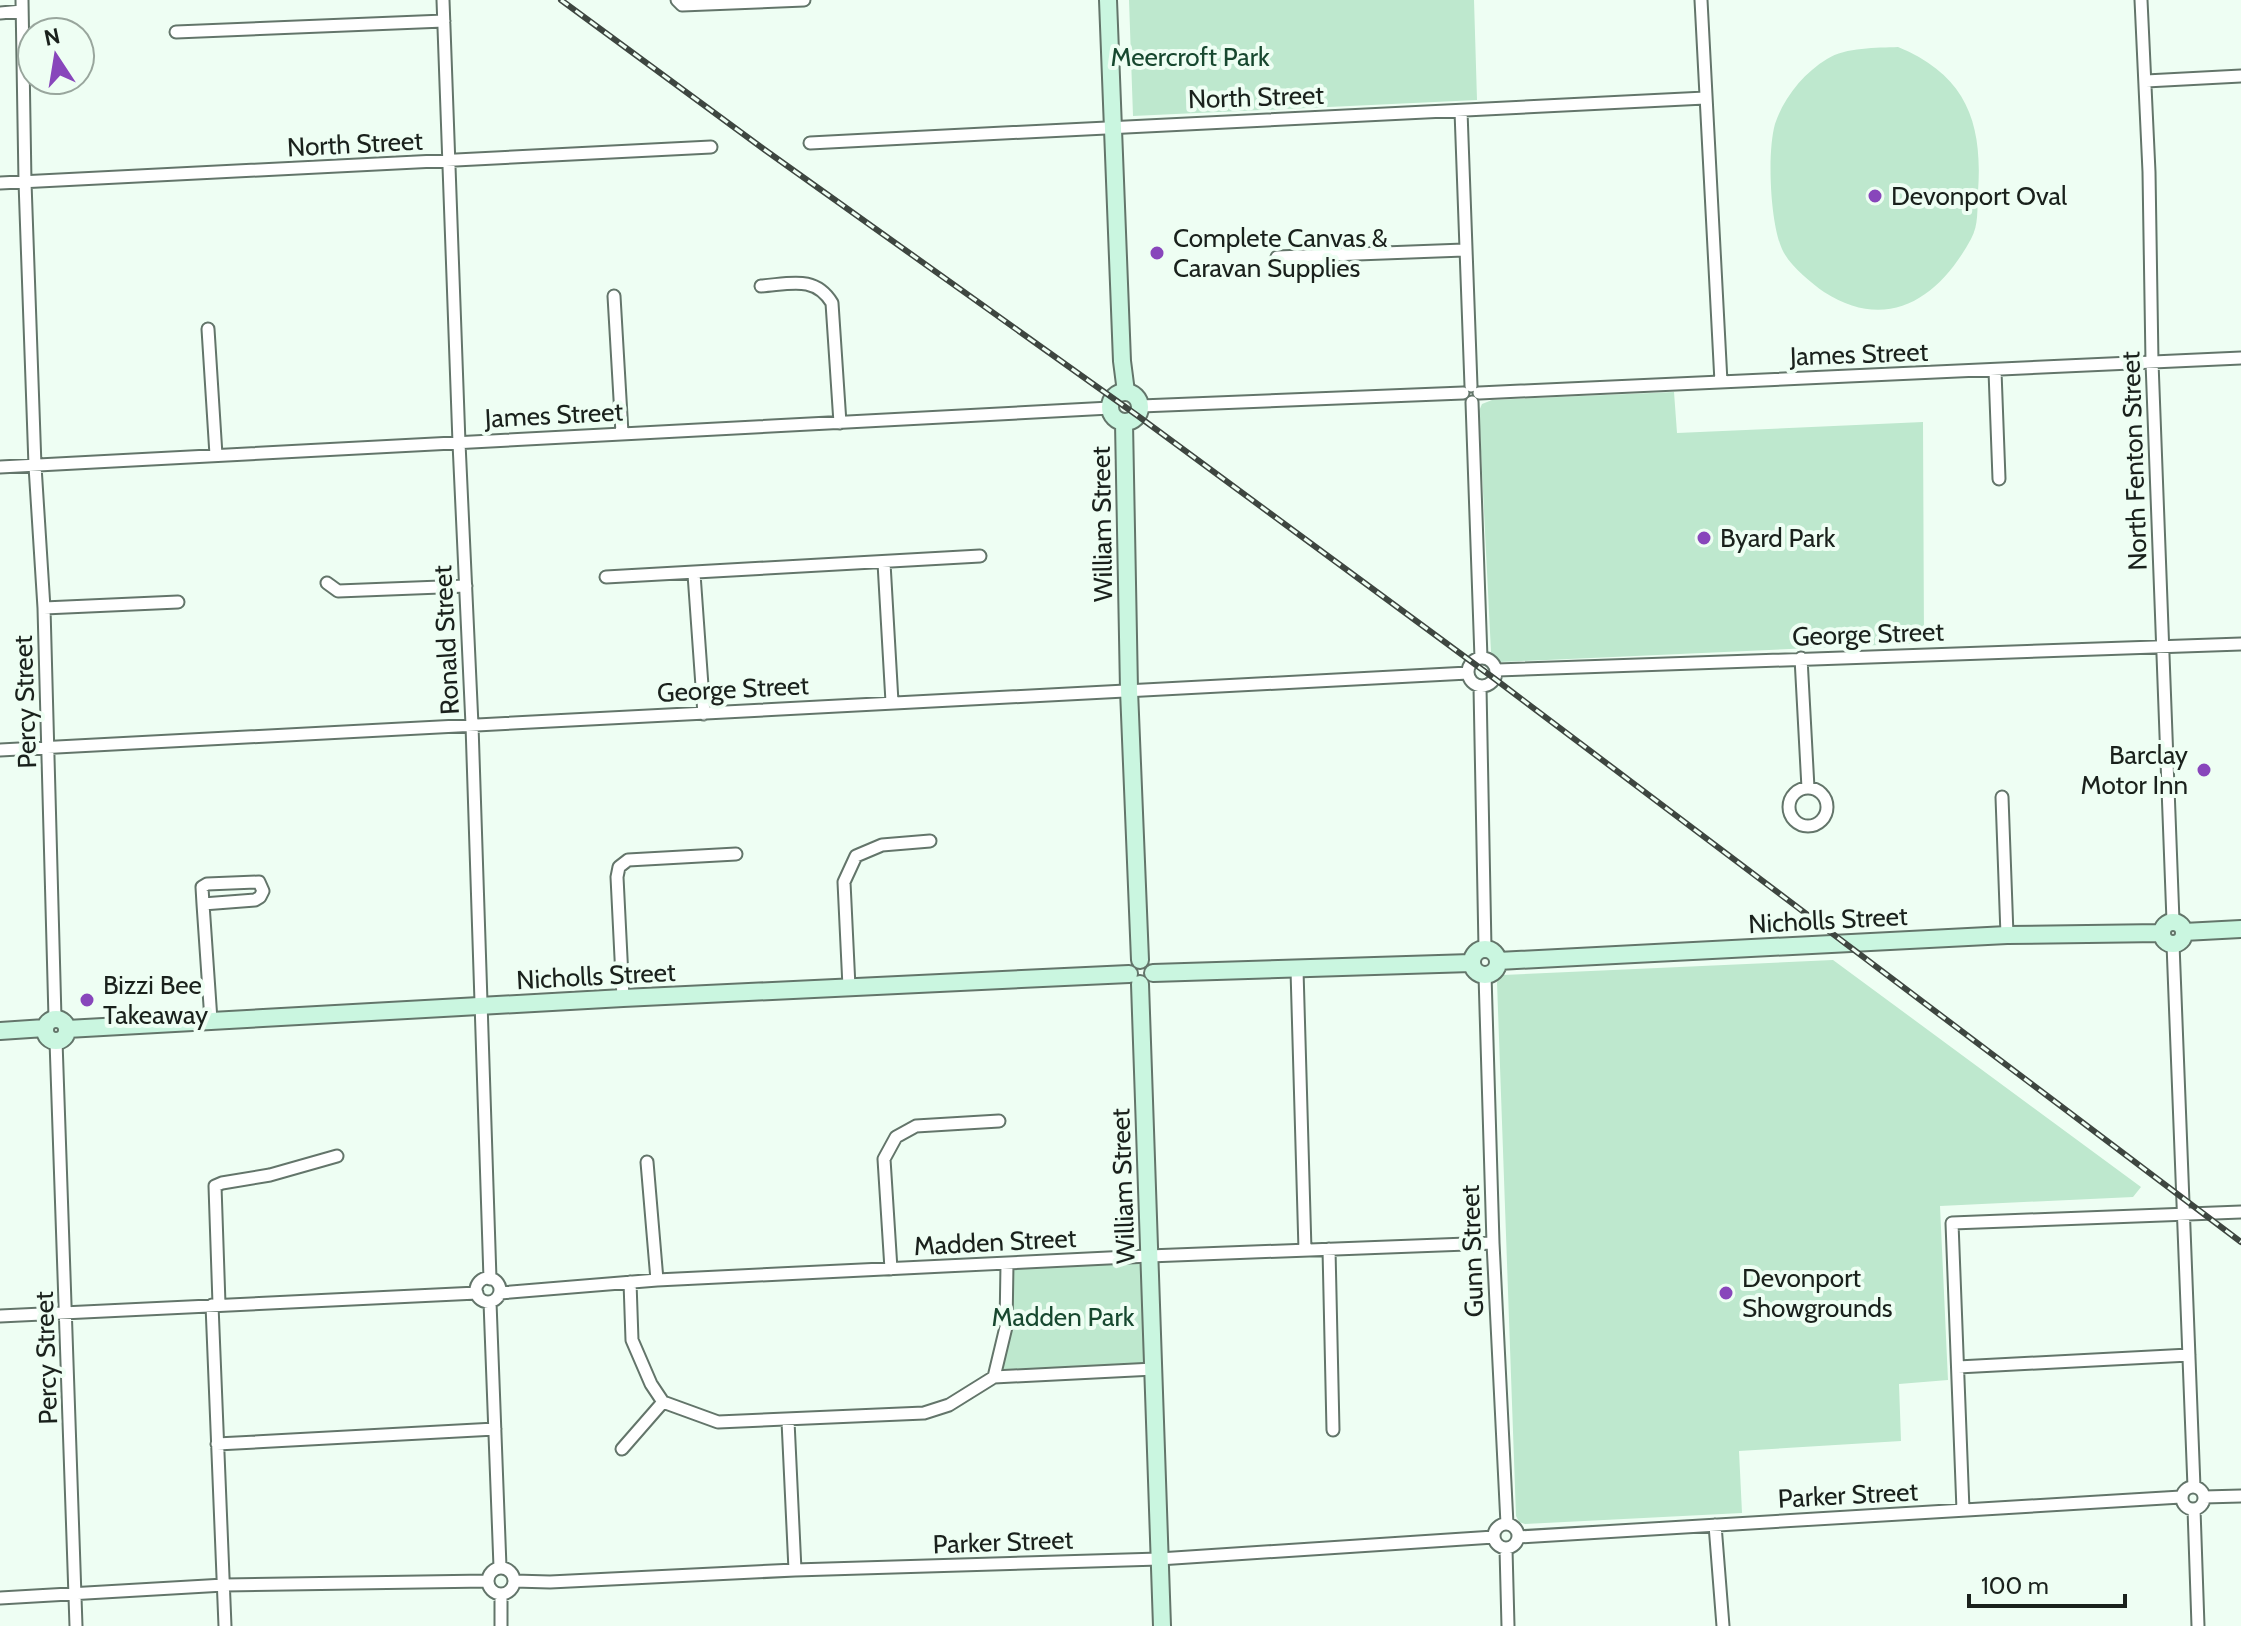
<svg xmlns="http://www.w3.org/2000/svg" width="2241" height="1626" font-family="Cabin,sans-serif">
<style>
.green{fill:#bee8ce}
.lines{fill:none;stroke-linecap:round;stroke-linejoin:round}
.street-casing{stroke:#63756a;stroke-width:15}
.secondary-casing{stroke:#63756a;stroke-width:20}
.street{stroke:#fff;stroke-width:11}
.secondary{stroke:#caf6e0;stroke-width:16}
.rail-casing{stroke:#3e4640;stroke-width:6}
.rail{stroke:#eefef3;stroke-width:3;stroke-dasharray:9;stroke-linecap:butt}
.poi-dot{fill:#8846bb;stroke:#eefef3;stroke-width:3}
.labels{text-anchor:middle;dominant-baseline:central;stroke-width:8;stroke-linejoin:round;paint-order:stroke}
.park-label{font-size:26px;fill:#17482f;stroke:#eefef3}
.street-label{font-size:26px;fill:#1a211c;stroke:#eefef3}
.poi-label{font-size:26px;fill:#1a211c;stroke:#eefef3;text-anchor:start}
</style>
<rect width="100%" height="100%" fill="#eefef3"/>
<path class="green" d="M1129,0h345l3,100 -344,16z
M1898,47c68,28 85,75 80,145 -1,16 1,33 -7,47 -32,59 -83,94 -147,53 -14,-10 -35,-27 -42,-43 -12,-27 -15,-97 -7,-125 9,-27 29,-51 52,-65 19,-12 50,-11 71,-12z
M1674,392l3,41 246,-11 1,221 -424,19 -5,-2 -4,-8 -12,-241 3,-7 10,-4z
M1833,960l308,227 -8,10 -193,9 8,174 -49,4 2,57 -162,10 3,62 -217,11 -6,-2 -3,-6 -19,-534 6,-7z
M1149,1256l5,113 -160,8 12,-50 1,-63z"/>
<g class="lines">
<defs>
<path id="street" d="M22,0l3,182 10,284 9,142 11,410
M443,0l16,443 13,282 18,554
M677,0l5,5 122,-5
M1701,0l20,382
M2141,0l8,172 3,190 21,559
M0,13l22,-2
M176,32l268,-11
M2146,81l95,-5
M1461,111l10,275
M810,143c298,-16 596,-29 895,-45
M0,183l711,-36
M1277,257l187,-7
M761,286c29,-2 54,-11 71,17l8,120
M614,296l8,137
M208,329l8,126
M1995,371l4,108
M1479,393l762,-35
M1472,402l9,256
M1141,406l322,-13
M0,467l1110,-59
M884,563l8,139
M694,574l10,140
M606,577l374,-21
M327,583l11,8 128,-5
M44,608l134,-6
M1468 672a14 14 0 1 1 28 0a14 14 0 1 1-28 0Z
M1801,658l7,130
M1497,670l744,-26
M1480,687l5,261
M0,750l1468,-77
M1789 807a19 19 0 1 1 38 0a19 19 0 1 1-38 0Z
M2002,797l5,138
M203,904l52,-4 5,-3 3,-6 -4,-9 -52,2 -5,3 1,17 8,116
M2173,944l21,543
M1297,970l8,280
M1485,975l8,268 14,281
M849,987l-5,-105 12,-26 26,-11 48,-4
M623,998l-6,-121 2,-10 9,-7 108,-6
M56,1041l20,585
M647,1162l10,118
M1329,1249l4,181
M891,1269l-7,-110 12,-22 20,-11 83,-5
M476 1290a12 12 0 1 1 24 0a12 12 0 1 1-24 0Z
M630,1282l2,58 19,44 12,18 55,20 206,-9 25,-8 45,-28 12,-50 1,-63
M500,1293l157,-13 492,-24 344,-13
M490,1302l10,265
M219,1304l-4,-118 7,-3 48,-8 67,-19
M212,1305l13,321
M0,1316l477,-23
M1958,1367l231,-12
M994,1377l160,-8
M788,1421l7,149
M217,1444l278,-15
M622,1449l41,-47
M2182 1498a11 11 0 1 1 22 0a11 11 0 1 1-22 0Z
M2204,1497l37,-1
M2194,1509l4,117
M1963,1510l-11,-287 289,-11
M1494 1536a12 12 0 1 1 24 0a12 12 0 1 1-24 0Z
M1715,1525l8,101
M1518,1537l663,-40
M1506,1549l2,77
M488 1581a13 13 0 1 1 26 0a13 13 0 1 1-26 0Z
M514,1581l36,1 245,-12 364,-11 335,-22
M501,1594v32
M0,1598l224,-13 263,-4"/>
<path id="secondary" d="M1108,0l14,361 4,31
M1110 407a15 15 0 1 1 30 0a15 15 0 1 1-30 0Z
M1124,423l5,267 11,270
M2162 933a11 11 0 1 1 22 0a11 11 0 1 1-22 0Z
M2184,932l57,-3
M1472 962a13 13 0 1 1 26 0a13 13 0 1 1-26 0Z
M1498,961l509,-26 154,-2
M1153,973l318,-10
M1140,984l22,642
M45 1030a11 11 0 1 1 22 0a11 11 0 1 1-22 0Z
M67,1029l556,-31 506,-24
M0,1031l45,-3"/>
</defs>
<use href="#street" class="street-casing"/>
<use href="#secondary" class="secondary-casing"/>
<use href="#street" class="street"/>
<use href="#secondary" class="secondary"/>
<defs>
<path id="rail" d="M561,0l204,150 373,266 357,263 746,563"/>
</defs>
<use href="#rail" class="rail-casing"/>
<use href="#rail" class="rail"/>
</g>
<g class="poi-dot">
<circle cx="1875" cy="196" r="8"/>
<circle cx="1157" cy="253" r="8"/>
<circle cx="1704" cy="538" r="8"/>
<circle cx="2204" cy="770" r="8"/>
<circle cx="87" cy="1000" r="8"/>
<circle cx="1726" cy="1293" r="8"/>
</g>
<g class="labels">
<g class="park-label">
<text x="1190" y="57">Meercroft Park</text>
<text x="1063" y="1317">Madden Park</text>
</g>
<g class="street-label">
<text transform="translate(1256 97) rotate(-2)">North Street</text>
<text transform="translate(355 144) rotate(-3)">North Street</text>
<text transform="translate(1859 354) rotate(-2)">James Street</text>
<text transform="translate(554 415) rotate(-3)">James Street</text>
<text transform="translate(2134 461) rotate(-92)">North Fenton Street</text>
<text transform="translate(1102 524) rotate(-91)">William Street</text>
<text transform="translate(1868 634) rotate(-2)">George Street</text>
<text transform="translate(446 640) rotate(-93)">Ronald Street</text>
<text transform="translate(733 689) rotate(-3)">George Street</text>
<text transform="translate(25 702) rotate(-92)">Percy Street</text>
<text transform="translate(1828 920) rotate(-3)">Nicholls Street</text>
<text transform="translate(596 976) rotate(-3)">Nicholls Street</text>
<text transform="translate(1123 1186) rotate(-92)">William Street</text>
<text transform="translate(995 1242) rotate(-3)">Madden Street</text>
<text transform="translate(1472 1251) rotate(-92)">Gunn Street</text>
<text transform="translate(46 1358) rotate(-92)">Percy Street</text>
<text transform="translate(1848 1495) rotate(-3)">Parker Street</text>
<text transform="translate(1003 1542) rotate(-2)">Parker Street</text>
</g>
<g class="poi-label">
<text x="1891" y="196">Devonport Oval</text>
<text x="1173" y="238">Complete Canvas &amp;<tspan x="1173" dy="30">Caravan Supplies</tspan></text>
<text x="1720" y="538">Byard Park</text>
<text x="2188" y="755" text-anchor="end">Barclay<tspan x="2188" dy="30">Motor Inn</tspan></text>
<text x="103" y="985">Bizzi Bee<tspan x="103" dy="30">Takeaway</tspan></text>
<text x="1742" y="1278">Devonport<tspan x="1742" dy="30">Showgrounds</tspan></text>
</g>
</g>
<g transform="translate(56 56) rotate(348)"><circle r="38" fill="#eefef3" stroke="#99a69d" stroke-width="2"/>
<path d="M0-6L14 30L0 20L-14 30Z" fill="#8846bb"/>
<text y="-12" font-size="22" font-weight="bold" text-anchor="middle" fill="#1a211c">N</text>
</g>
<path d="M1969 1594v12h156v-12" fill="none" stroke="#1a211c" stroke-width="4"/>
<text x="1981" y="1594" font-size="24" fill="#1a211c" stroke="#eefef3" stroke-width="6" paint-order="stroke">100 m</text>
</svg>
